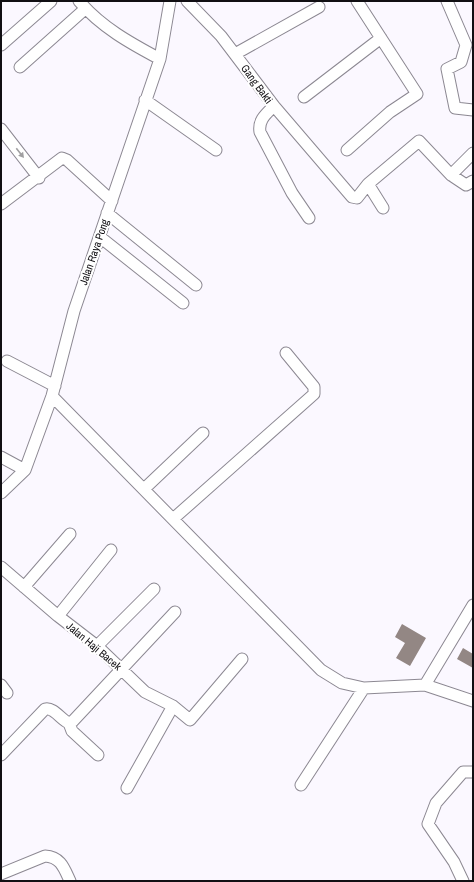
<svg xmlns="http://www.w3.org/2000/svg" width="474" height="882" font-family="'Archivo Narrow',sans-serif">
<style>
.building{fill:#938784}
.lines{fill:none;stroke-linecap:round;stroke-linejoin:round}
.street-casing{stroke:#8c8892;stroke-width:13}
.street{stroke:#fff;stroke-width:11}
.oneway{fill:#a09fa1}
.labels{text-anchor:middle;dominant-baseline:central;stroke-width:4;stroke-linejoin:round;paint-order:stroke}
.street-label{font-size:11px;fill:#110f13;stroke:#fff}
</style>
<rect width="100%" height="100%" fill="#fbf8ff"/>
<path class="building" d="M402,624l24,14 -16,28 -14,-8 9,-15 -10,-6z
M463,648l10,6v14l-16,-9z"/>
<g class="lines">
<defs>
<path id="street" d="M79,1c22,26 51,42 81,58
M187,1l34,35 53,70 78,91 5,1 11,-14 15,24
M447,1l19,44 -5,17 -14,7 8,39 18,2
M1,45l50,-44
M235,54l84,-47
M20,67l65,-58
M304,97l77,-59
M145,100l71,50
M274,106c-8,8 -16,14 -14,26l32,61 17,25
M1,129l38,49
M347,150l43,-38 27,-18 -60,-93
M451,175l22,-22
M368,184l51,-43 32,34 15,10 7,-4
M1,204l61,-46 5,2 45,41
M107,213l89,72
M100,237l83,66
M7,361l48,25
M52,396l269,274 21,13 22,5 61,-3 48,16
M1,457l24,13
M144,489l59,-56
M1,493l24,-23 27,-74 22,-85 86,-252 10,-58
M173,519l141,-125v-7l-28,-34
M1,567l57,49 39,30 48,46 28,14 17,14 52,-61
M24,587l46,-53
M58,616l53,-66
M97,646l57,-57
M1,685l6,8
M425,685l48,-80
M69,723l3,8 26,24
M1,755l44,-46c9,-2 16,11 24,14l4,-2 102,-109
M301,785l63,-97
M127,788l46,-82
M1,874l44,-18c16,1 19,12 25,25
M463,881l-9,-19 -26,-38 8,-21 27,-31h10"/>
</defs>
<use href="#street" class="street-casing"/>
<use href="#street" class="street"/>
</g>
<defs><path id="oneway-solid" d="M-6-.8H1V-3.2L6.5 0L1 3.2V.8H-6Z"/></defs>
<use class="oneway" href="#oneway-solid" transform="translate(20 153) rotate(52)"/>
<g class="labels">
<g class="street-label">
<text transform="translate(257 84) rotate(54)">Gang Bakti</text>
<text transform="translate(94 252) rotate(-71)">Jalan Raya Pong</text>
<text transform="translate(94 646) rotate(40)">Jalan Haji Bacek</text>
</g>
</g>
<rect width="474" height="882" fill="none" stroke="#110f13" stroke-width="4"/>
</svg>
